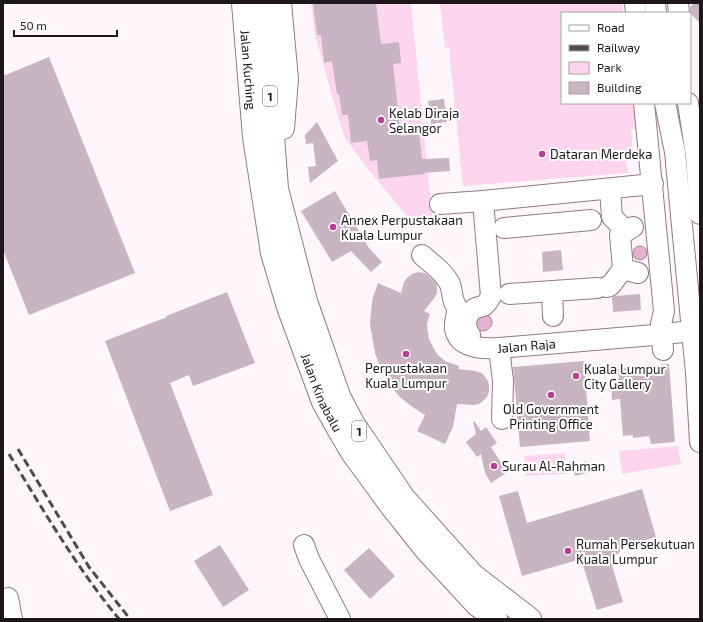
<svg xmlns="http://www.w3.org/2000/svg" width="703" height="622" font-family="'Exo 2',sans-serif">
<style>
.green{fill:#fed5ee}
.water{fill:#e5b2d2;stroke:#a9839b}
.building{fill:#c9b4c1}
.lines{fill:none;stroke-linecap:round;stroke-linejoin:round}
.minor-casing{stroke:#8f7b87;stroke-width:22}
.highway-casing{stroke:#8f7b87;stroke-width:24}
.minor{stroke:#fff;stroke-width:20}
.highway{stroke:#fff;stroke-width:22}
.rail{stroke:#51494e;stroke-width:3;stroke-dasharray:8 4;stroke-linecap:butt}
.poi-dot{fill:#b63f94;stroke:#fff;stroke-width:1.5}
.labels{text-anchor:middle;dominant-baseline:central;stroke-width:4;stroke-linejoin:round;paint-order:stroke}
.shield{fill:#fff;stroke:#625c5f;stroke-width:1}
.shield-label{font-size:12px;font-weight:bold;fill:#1e161b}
.street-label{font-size:13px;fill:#1e161b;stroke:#fff}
.poi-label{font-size:13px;fill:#1e161b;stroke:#fff;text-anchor:start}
</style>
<rect width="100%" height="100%" fill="#fff6fb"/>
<path class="green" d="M311,3h100l22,221 -17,3 -48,-58 -23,-31 -11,-35 -19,-69z
M440,3h183v10h-61v90h72l2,26h-5l2,28 -7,1 2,15 -165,13 -14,-138h-4z
M678,446l3,18 -59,10 -3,-23z
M565,453l1,21 -40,2 -2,-20z"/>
<path class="water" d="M633 253a7 7 0 1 1 14 0a7 7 0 1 1-14 0Z
M487,314c15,12 -8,24 -11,12 -1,-3 -1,-5 -1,-7z"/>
<path class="building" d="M313,3h63l5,41 18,-2 2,21 -8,1 8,72 18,-3 3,26 27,-1 1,13 -26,2v1l-45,5 -2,-19 -7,1 -3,-20 -16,2 -3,-28h-6l-3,-21h-2l-5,-33 -8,2 -3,-28h-4z
M694,3h6v20l-10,-10v-6z
M49,57l86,216 -106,42 -26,-65v-174z
M444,99l3,23 -16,2 -3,-23z
M317,122l21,39 -28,22 -2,-16 8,-1 -3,-23 -7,1 -1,-9z
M335,191l34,57 13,14 -11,10 -20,-21 -19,11 -31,-51z
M561,250l2,20 -20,2 -1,-20z
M418,272l7,1 11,10 1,4v6l-2,4 -11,14 6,3 -3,9v4l2,12 5,10 4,6 7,6 14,5 -1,3 17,2 7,2 6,8 1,5v6l-2,5 -4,4 -4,3 -5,1 -17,-1 -4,23 -8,17 -28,-13 8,-16 -14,-9 -11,-9 -11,-13 -8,-14 -6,-17 -3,-17 -2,-12 1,-13 2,-14 5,-14 23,10 3,-11 4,-5 4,-3z
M227,292l28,71 -62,23 -4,-11 -19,8 43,112 -43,16 -65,-170 62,-24 -1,-1z
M640,294l1,16 -28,2 -1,-15 3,-1z
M584,361l6,80 -70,6 -7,-80z
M669,364l6,78 -24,2 -2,-8 -16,2v-3l-10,1 -3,-37 -8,1 -1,-20 8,-1 -1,-10z
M473,422h2l6,9 5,-4 11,16 -6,4 16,25 -16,11 -6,-10 -4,-19 -4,3 -11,-15 10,-8z
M586,461l4,11 -15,4 -3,-10z
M642,489l14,48 -30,9 -10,9 -4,11 11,36 -26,8 -16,-51 -59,17 -23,-80 19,-5 9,32z
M220,545l29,45 -26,17 -29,-46z
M369,548l26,28 -25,23 -26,-29z"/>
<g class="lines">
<defs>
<g id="minor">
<path d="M635,3l1,10"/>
<path d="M655,3l1,10"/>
<path d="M678,3l1,10"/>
<path d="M644,103l20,208 -3,13 2,26"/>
<path d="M665,103l10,49 21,221 4,69"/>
<path d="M688,103l8,52 4,59"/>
<path d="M610,189l2,28 14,14"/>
<path d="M440,204l43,-3 170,-17"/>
<path d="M633,227l-13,8 3,34 15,4"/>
<path d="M504,228l87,-8"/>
<path id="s1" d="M422,255c10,9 22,17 28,29 2,6 2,12 4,18 2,3 3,5 3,9 0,6 -3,11 -2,18 4,20 29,20 44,19l155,-13 38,-4"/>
<path d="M606,287l4,-1 13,-17"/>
<path d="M552,291l1,25"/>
<path d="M509,294l88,-6"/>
<path d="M470,335c-6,-8 -5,-21 4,-26 3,-2 6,-2 9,-3 4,-2 6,-7 8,-10l-8,-95"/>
<path d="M499,348l4,33 -1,38"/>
<path d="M304,545l5,14 31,60"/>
<path d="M8,598l4,21"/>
</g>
<g id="highway">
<path id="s2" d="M243,3l11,134 18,116 16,54 35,95 15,27 15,25 38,52 35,44 51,55 19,14"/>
<path d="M263,3l14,186 29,112 33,95 14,27 51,75 69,77 57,44"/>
<path d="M280,3l7,76 -4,49"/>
</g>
</defs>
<use href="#minor" class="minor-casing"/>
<use href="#highway" class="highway-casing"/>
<use href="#minor" class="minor"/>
<use href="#highway" class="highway"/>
<path class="rail" d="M18,449l71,118 41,52
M9,454c34,56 68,114 110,165"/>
</g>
<g class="poi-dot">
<circle cx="381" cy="120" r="4"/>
<circle cx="542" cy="154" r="4"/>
<circle cx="333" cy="227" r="4"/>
<circle cx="406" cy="354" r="4"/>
<circle cx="576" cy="376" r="4"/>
<circle cx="551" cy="395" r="4"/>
<circle cx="494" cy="466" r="4"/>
<circle cx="568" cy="551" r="4"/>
</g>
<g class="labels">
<g class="shield">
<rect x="263" y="86" width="14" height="20" rx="3"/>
<rect x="352" y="421" width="14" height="20" rx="3"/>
</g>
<g class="shield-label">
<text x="270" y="96">1</text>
<text x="359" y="431">1</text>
</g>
<g class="street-label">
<text stroke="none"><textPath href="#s2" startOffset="67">Jalan Kuching</textPath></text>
<text stroke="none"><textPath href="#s1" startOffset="167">Jalan Raja</textPath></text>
<text stroke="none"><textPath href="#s2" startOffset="400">Jalan Kinabalu</textPath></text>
</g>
<g class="poi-label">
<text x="389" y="113">Kelab Diraja<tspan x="389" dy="15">Selangor</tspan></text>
<text x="550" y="154">Dataran Merdeka</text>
<text x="341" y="220">Annex Perpustakaan<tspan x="341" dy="15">Kuala Lumpur</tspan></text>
<text x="406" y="368" text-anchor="middle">Perpustakaan<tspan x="406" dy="15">Kuala Lumpur</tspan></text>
<text x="584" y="369">Kuala Lumpur<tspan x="584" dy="15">City Gallery</tspan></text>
<text x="551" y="409" text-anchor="middle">Old Government<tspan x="551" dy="15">Printing Office</tspan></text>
<text x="502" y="466">Surau Al-Rahman</text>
<text x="576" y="544">Rumah Persekutuan<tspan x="576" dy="15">Kuala Lumpur</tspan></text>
</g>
</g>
<rect width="703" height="622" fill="none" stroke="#1e161b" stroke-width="8"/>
<rect x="561" y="12" width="130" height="92" fill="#ffffff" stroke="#a5a2a4"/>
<rect x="569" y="25" width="20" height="6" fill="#ffffff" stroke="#a5a2a4"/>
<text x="597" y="32" font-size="12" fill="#1e161b">Road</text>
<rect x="569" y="45" width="20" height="6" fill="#51494e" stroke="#a5a2a4"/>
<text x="597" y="52" font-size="12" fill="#1e161b">Railway</text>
<rect x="569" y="62" width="20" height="12" fill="#fed5ee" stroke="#a5a2a4"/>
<text x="597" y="72" font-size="12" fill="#1e161b">Park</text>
<rect x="569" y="82" width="20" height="12" fill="#c9b4c1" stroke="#a5a2a4"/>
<text x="597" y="92" font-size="12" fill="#1e161b">Building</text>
<path d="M14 30v6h103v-6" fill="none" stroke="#1e161b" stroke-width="2"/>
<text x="20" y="30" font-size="12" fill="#1e161b" stroke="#ffffff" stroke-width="3" paint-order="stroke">50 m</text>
</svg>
